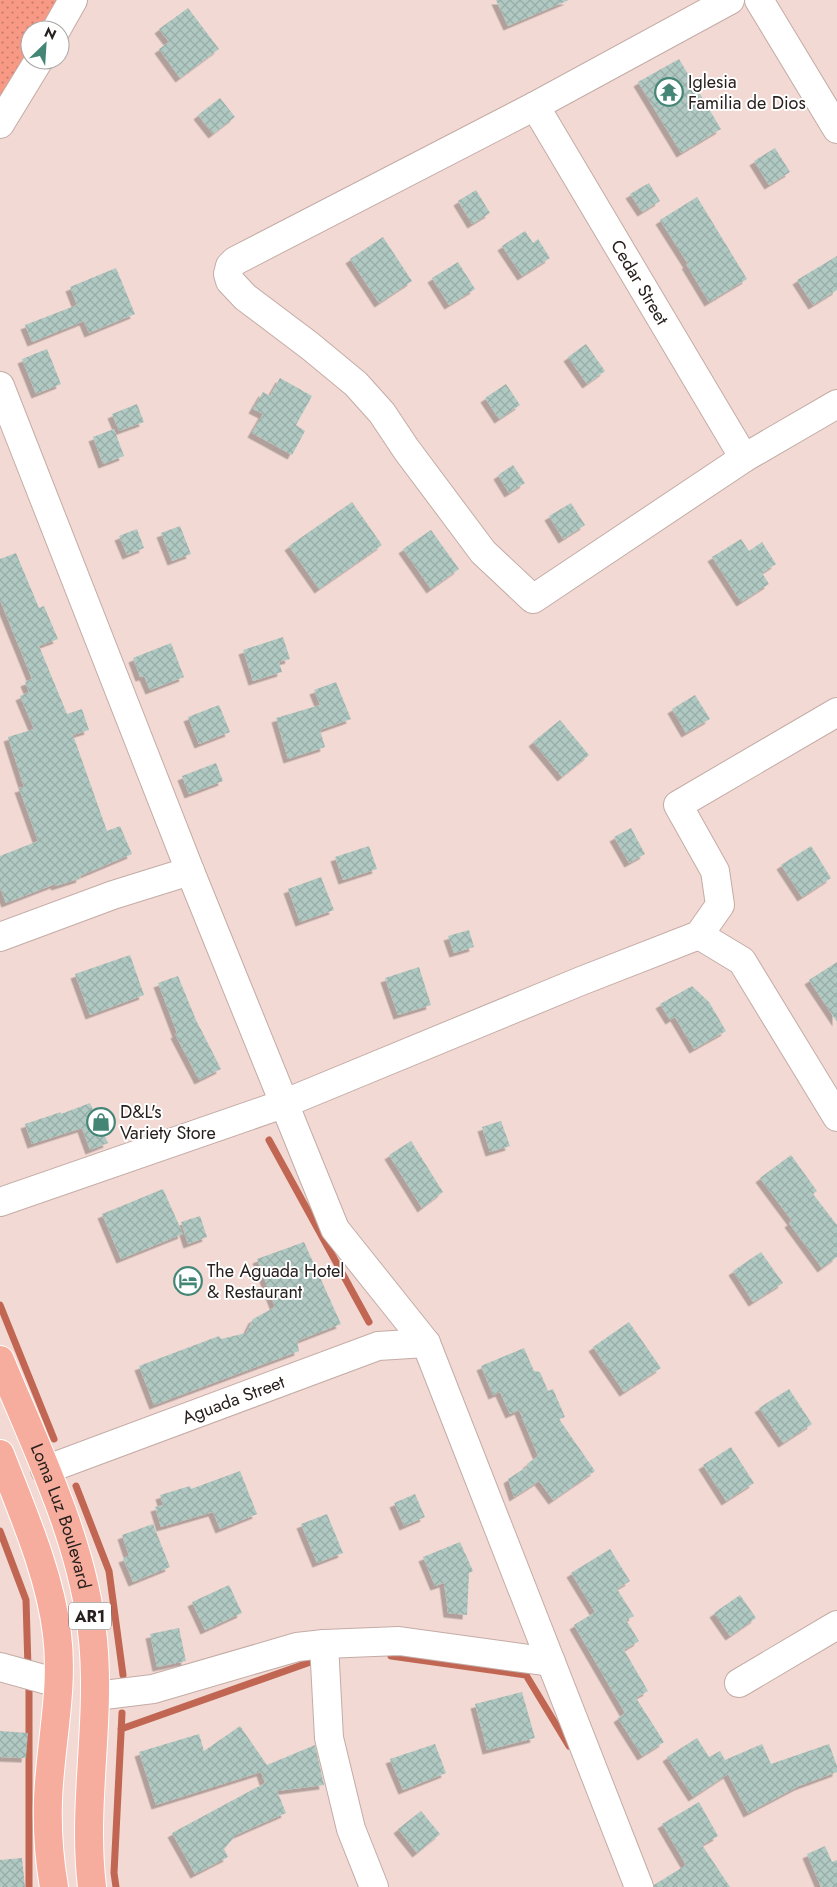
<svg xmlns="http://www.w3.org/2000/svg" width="837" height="1887" font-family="Jost,sans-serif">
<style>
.grass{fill:url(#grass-dots)}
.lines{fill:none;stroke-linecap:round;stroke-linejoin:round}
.stream{stroke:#c06653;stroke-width:7}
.building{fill:url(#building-cross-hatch);filter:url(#shadow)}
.minor-casing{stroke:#c4aca6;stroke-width:30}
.highway-casing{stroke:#fff;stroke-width:30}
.minor{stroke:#fff;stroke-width:28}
.highway{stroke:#f7ad9d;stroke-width:28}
.labels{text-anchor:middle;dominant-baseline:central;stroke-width:4;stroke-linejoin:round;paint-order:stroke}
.shield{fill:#fff;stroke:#686362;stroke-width:1}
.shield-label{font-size:16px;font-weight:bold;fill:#28201e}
.poi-label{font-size:18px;fill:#28201e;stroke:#fff;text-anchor:start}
.street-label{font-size:18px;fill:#28201e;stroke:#fff}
</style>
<defs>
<pattern id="grass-dots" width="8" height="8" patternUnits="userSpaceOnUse" patternTransform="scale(1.25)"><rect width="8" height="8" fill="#f79984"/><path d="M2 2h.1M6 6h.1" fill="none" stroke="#c87c6b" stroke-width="1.8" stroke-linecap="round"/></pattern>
<pattern id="building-cross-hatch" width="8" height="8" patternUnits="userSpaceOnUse" patternTransform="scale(1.25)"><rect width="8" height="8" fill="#b0c9c2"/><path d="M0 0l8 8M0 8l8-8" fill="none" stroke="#97aca6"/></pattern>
<filter id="shadow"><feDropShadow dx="-4.5" dy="4.5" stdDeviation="0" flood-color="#0004"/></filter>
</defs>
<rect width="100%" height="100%" fill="#f2d9d3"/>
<path class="grass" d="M0,0h74l-17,30h-27v30l-30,70z"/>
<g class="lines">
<path class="stream" d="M269,1140l100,182
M0,1305l54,134
M76,1486l33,85 14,104
M0,1531l26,69 2,68
M391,1656l135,19 43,71
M29,1681v206
M121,1729l198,-70
M116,1887l-2,-14 8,-160"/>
</g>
<path class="building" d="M496,0h73l-61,26z
M188,8l31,41 -39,29 -21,-29 10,-7 -10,-13z
M679,59l42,70 -40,24 -43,-71z
M220,98l15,19 -22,17 -15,-19z
M775,148l15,24 -21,13 -15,-24z
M649,183l11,18 -18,11 -12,-18z
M476,190l14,23 -18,11 -14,-23z
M697,197l50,82 -38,23 -23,-38h2l-28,-44z
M525,231l8,12 5,-4 12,19 -28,18 -20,-30z
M383,237l29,44 -33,22 -29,-44z
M837,256v34l-24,15 -16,-25z
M458,262l17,27 -26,16 -17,-27z
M116,268l19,46 -46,19 -5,-12 -52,21 -7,-17 52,-20 -7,-18z
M586,344l19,27 -18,13 -19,-27z
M47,349l14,35 -25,10 -14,-35z
M280,378l32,18 -16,29 9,6 -13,24 -40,-22 11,-19 -10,-5 10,-17 7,4z
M506,384l14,21 -21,14 -14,-21z
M137,404l7,18 -25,9 -7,-17z
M114,429l10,27 -21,8 -10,-27z
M513,465l12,18 -16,10 -11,-18z
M352,502l30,43 -63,44 -30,-43z
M571,503l14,22 -22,14 -14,-23z
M180,526l11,28 -19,7 -11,-28z
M137,529l7,19 -17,7 -8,-19z
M431,530l28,39 -28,20 -28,-40z
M741,539l8,12 13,-9 14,22 -14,9 7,11 -28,18 -29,-45z
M16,553l23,55 5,-2 14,33 -19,7 28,68 15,-5 7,21 -16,5 34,96 13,-5 12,28 -52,22 1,2 -25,8 -1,-2 -49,19 -6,-15v-32l38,-15 -19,-53 5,-1 -16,-50 26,-8 -14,-33 9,-4 -4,-10 7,-3 -32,-79v-41z
M283,637l7,22 -11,3 3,10 -29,9 -10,-31z
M171,643l13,34 -34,13 -6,-14 -4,1 -7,-19z
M336,682l15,37 -31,11 5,17 -37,12 -12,-41 44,-13 -6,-15z
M695,695l15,24 -24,14 -14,-24z
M219,705l11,27 -31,12 -11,-27z
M560,720l29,35 -27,22 -29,-35z
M216,763l7,18 -34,13 -7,-18z
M631,828l14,26 -16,9 -15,-26z
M369,846l8,23 -34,11 -8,-23z
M811,846l20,32 -29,19 -21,-32z
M321,877l13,33 -34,12 -12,-33z
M469,930l5,17 -20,6 -6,-17z
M130,955l14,40 -54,20 -15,-41z
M837,962v60l-28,-42z
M419,967l12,38 -33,10 -13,-37z
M178,976l18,44 25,49 -22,11 -24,-46 2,-1 -19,-50z
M692,986l17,16 17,29 -32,18 -19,-32 -5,3 -10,-16z
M90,1103l18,40 -18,7 -8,-22 -50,16 -7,-20 36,-12v2z
M501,1121l9,25 -20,6 -8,-25z
M411,1141l32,51 -21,16 -33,-53z
M791,1155l26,36 -4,3 24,31v32l-15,11 -33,-45 3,-2 -32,-43z
M163,1189l20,45 -62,25 -19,-45z
M200,1216l7,21 -19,7 -7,-22z
M304,1242l37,82 -44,17 2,10 -145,54 -15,-39 80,-30 2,3 25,-6 7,-14 22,-12 -18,-48z
M761,1252l22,31 -30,19 -20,-31z
M629,1322l32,46 -37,24 -31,-45z
M524,1348l10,23 6,1 8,19 5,-2 12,28 -6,2 36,52 -42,29 -14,-19 -25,16 -6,-18 20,-13 -1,-2 11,-8 -19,-46 -9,4 -10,-22 -7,3 -12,-29z
M789,1389l23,35 -29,19 -24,-35z
M731,1447l23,36 -28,18 -23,-36z
M240,1471l17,43 -37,15 -7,-17 -52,15 -6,-20 8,-2 -3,-10 30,-9 1,3z
M415,1494l10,23 -21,9 -10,-23z
M327,1514l16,39 -26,10 -16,-39z
M153,1524l17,43 -37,15 -10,-24 6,-2 -7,-21z
M460,1542l13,29 -4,2 -2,42 -19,-2 -4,-30 -9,3 -12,-29z
M610,1549l20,32 -13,8 17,27 -8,4 13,21 -15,9 24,41 -12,7 28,44 -22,14 -24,-38 7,-5 -51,-88 21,-13 -24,-39z
M229,1585l13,28 -37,17 -13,-28z
M740,1595l16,23 -26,18 -16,-23z
M179,1628l7,33 -29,6 -7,-33z
M522,1692l13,46 -48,12 -12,-46z
M240,1726l27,39 48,-20 9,40 -47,6 9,22 -50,22 -12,14 4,8 -33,17 -23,-41 93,-50 -4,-11 -105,33 -17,-53 60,-18 5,17z
M0,1731l28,2 -2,25 -26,-1z
M697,1738l12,19 11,-6 5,9 37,-16 9,20 58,-20 8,22v6l-38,14 -51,27 -20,-39 -35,23 -26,-40z
M435,1744l11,29 -43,17 -13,-31z
M699,1802l19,34 -16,9 28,42h-76v-2l32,-20 -24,-41z
M421,1811l19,23 -23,19 -19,-24z
M825,1846l7,16 5,-2v27h-16l-14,-33z
M22,1858l3,29h-25v-27z"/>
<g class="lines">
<defs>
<g id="minor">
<path d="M730,0l-195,106 -300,155 -5,5 -2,8 2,7 15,16 65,49 46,38 26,29 24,36 77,103 50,47 211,-141 93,-54"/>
<path d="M759,0l78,129"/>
<path d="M56,30l17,-30"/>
<path id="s1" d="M535,106l209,352"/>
<path d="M0,124l39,-64"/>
<path d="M0,386l190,485 145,358 91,114 213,544"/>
<path d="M699,935l43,26 95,156"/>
<path d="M0,937l113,-42 77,-24"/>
<path d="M0,1202l283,-98 298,-123 118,-46 21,-30 -5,-34 -37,-66 159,-93"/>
<path id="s2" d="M45,1470l333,-124 48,-3"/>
<path d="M324,1644l5,94 22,91 23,58"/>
<path d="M0,1667l58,16"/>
<path d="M739,1683l98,-58"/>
<path d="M96,1696l57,-7 144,-42 27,-3 75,-3 152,21"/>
</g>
<g id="highway">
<path id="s3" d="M0,1360c37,90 84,183 93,280 8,83 -11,165 -1,247"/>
<path d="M0,1454c22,57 50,120 57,180 7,55 -7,111 -9,166 -1,29 1,58 6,87"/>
</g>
</defs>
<use href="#minor" class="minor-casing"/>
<use href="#highway" class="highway-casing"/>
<use href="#minor" class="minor"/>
<use href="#highway" class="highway"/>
</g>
<defs>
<symbol id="temple-ring" viewBox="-11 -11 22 22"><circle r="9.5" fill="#fff" stroke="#448676" stroke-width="1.5"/><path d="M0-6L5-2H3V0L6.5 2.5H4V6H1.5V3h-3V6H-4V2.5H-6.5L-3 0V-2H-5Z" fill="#448676"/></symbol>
<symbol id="shop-ring" viewBox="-11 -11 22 22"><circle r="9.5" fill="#fff" stroke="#448676" stroke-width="1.5"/><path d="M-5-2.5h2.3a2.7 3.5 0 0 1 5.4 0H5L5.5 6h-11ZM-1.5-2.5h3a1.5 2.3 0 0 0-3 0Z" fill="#448676"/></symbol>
<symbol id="hotel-ring" viewBox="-11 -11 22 22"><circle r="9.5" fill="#fff" stroke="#448676" stroke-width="1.5"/><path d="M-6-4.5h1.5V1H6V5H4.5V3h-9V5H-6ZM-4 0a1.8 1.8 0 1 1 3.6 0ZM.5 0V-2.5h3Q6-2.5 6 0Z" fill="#448676"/></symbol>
</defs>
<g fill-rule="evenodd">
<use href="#temple-ring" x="653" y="76" width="32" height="32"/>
<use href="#shop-ring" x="85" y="1106" width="32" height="32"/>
<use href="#hotel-ring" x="172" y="1265" width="32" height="32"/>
</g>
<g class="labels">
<rect class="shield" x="69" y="1602.5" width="42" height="27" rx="4"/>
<g class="shield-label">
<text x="90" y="1616">AR1</text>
</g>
<g class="poi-label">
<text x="688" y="82">Iglesia<tspan x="688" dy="21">Familia de Dios</tspan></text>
<text x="120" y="1112">D&amp;L's<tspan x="120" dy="21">Variety Store</tspan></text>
<text x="207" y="1271">The Aguada Hotel<tspan x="207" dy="21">&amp; Restaurant</tspan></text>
</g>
<g class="street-label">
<text stroke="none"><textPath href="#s1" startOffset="205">Cedar Street</textPath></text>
<text stroke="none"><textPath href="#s2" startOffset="201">Aguada Street</textPath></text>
<text stroke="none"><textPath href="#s3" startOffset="168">Loma Luz Boulevard</textPath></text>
</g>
</g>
<g transform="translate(45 45) rotate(25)"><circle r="24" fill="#ffffff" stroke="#a9a6a5"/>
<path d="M0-4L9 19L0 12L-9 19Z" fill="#448676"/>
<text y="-8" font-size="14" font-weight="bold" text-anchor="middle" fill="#28201e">N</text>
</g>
</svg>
